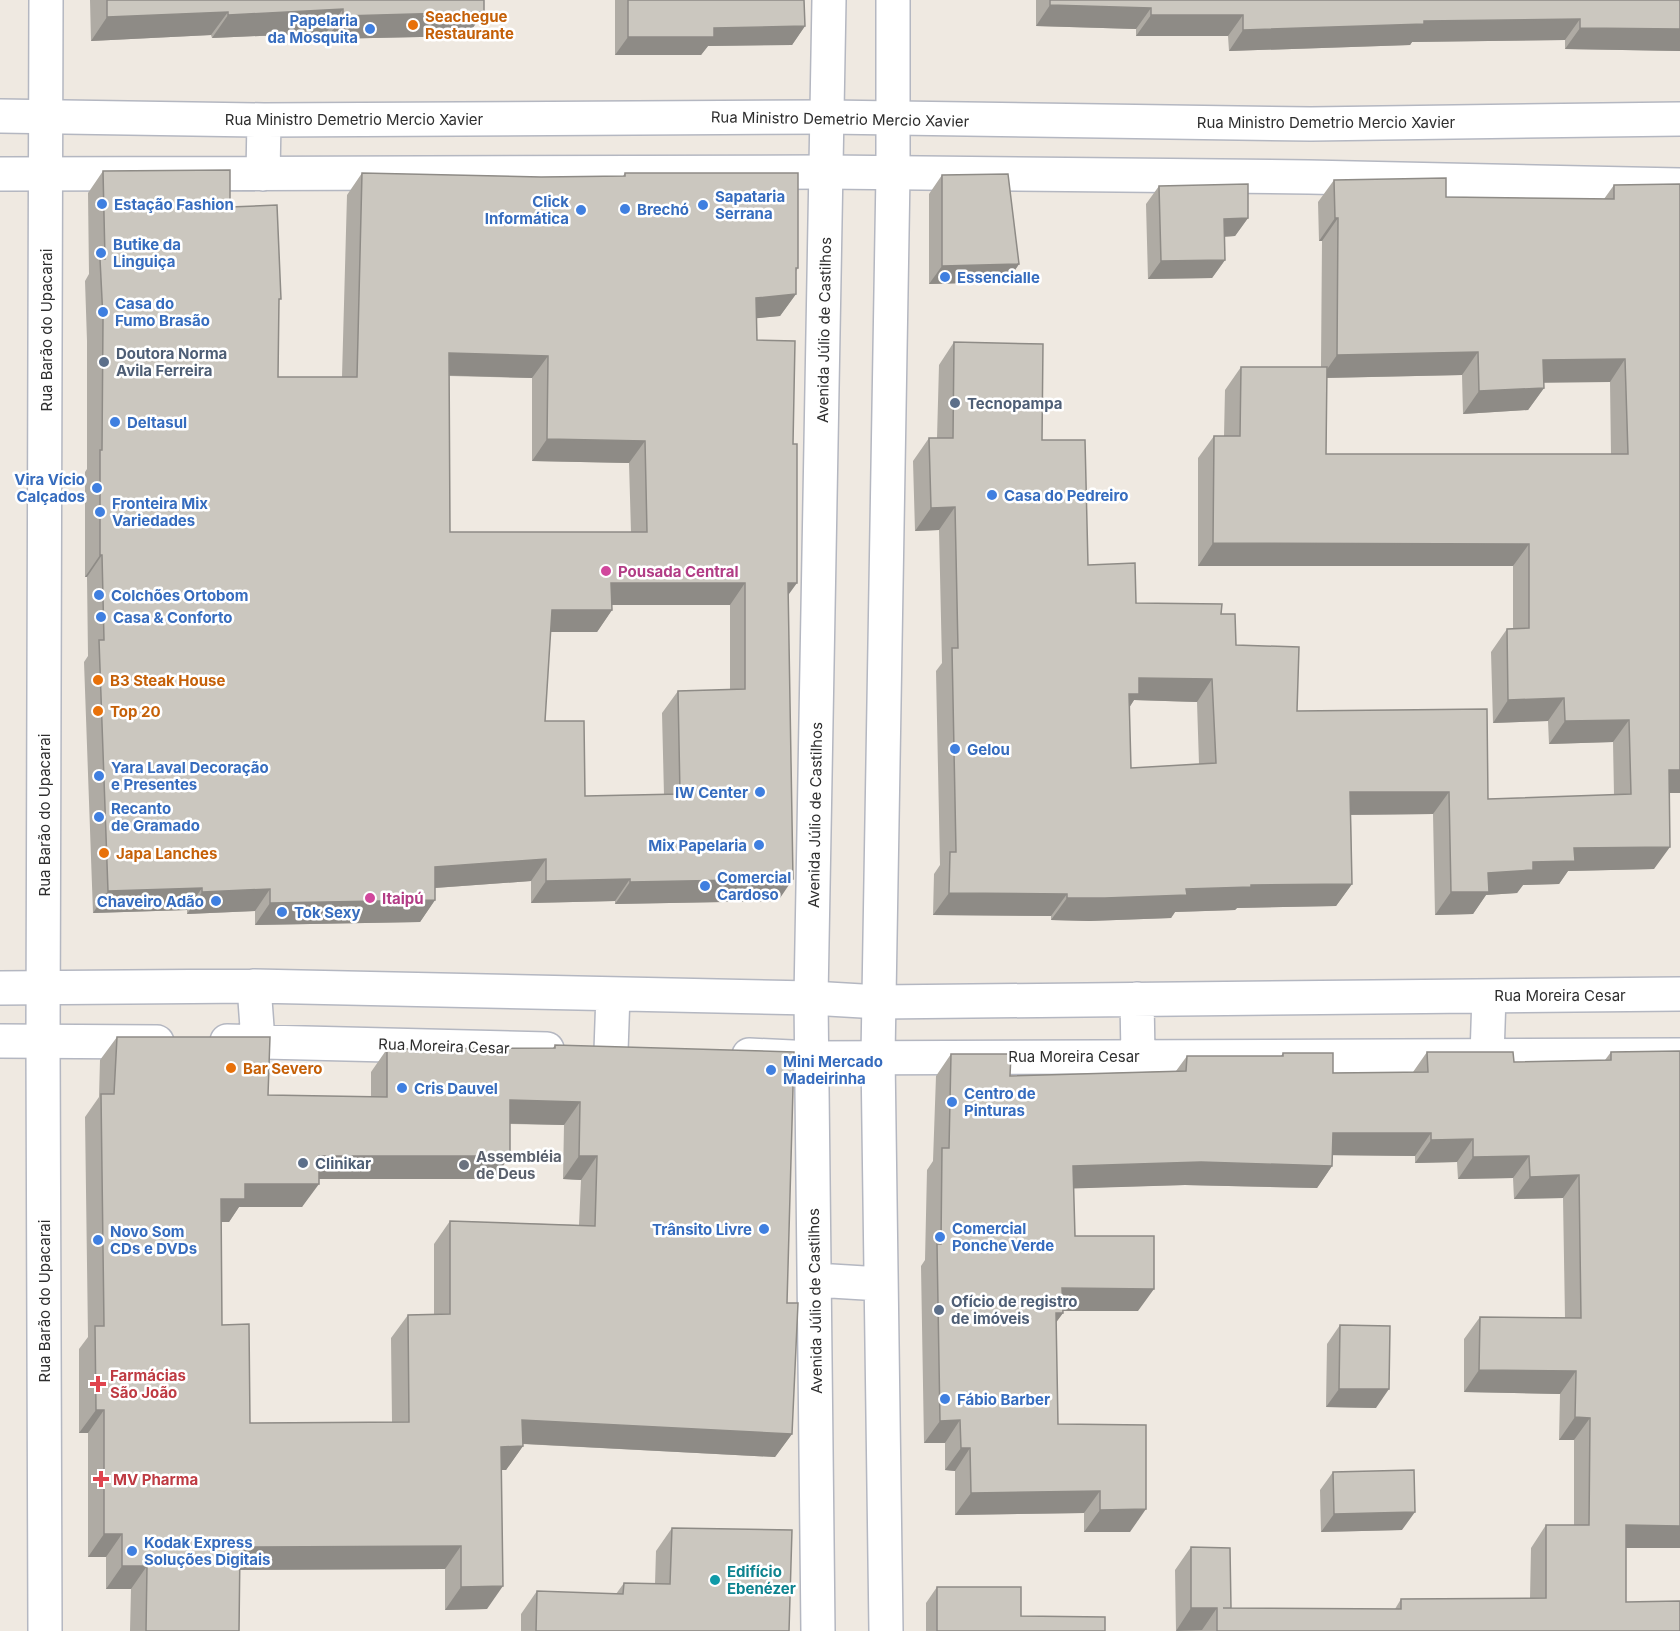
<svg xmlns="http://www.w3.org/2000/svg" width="1680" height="1631" font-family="Inter,sans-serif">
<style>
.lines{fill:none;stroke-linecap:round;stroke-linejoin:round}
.street-casing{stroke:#b4b7c1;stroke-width:36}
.secondary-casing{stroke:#b4b7c1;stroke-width:36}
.street{stroke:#fff;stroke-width:33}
.secondary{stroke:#fff;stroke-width:33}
.wall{fill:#afaba4;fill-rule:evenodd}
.shaded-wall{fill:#8e8b86}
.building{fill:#cbc7bf;stroke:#8e8b86;stroke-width:1.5;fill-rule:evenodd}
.food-dot{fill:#e8710a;stroke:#fff;stroke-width:2}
.shop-dot{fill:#3f7fe0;stroke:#fff;stroke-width:2}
.service-dot{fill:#5c6f8a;stroke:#fff;stroke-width:2}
.hotel-dot{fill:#d1479c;stroke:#fff;stroke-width:2}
.worship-dot{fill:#6b7280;stroke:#fff;stroke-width:2}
.health-dot{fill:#e0444e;stroke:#fff;stroke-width:2}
.culture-dot{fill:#0f9aa8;stroke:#fff;stroke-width:2}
.labels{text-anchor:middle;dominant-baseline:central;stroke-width:5;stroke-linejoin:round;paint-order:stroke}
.food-label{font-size:15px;font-weight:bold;fill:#c56008;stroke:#fff;text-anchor:start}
.shop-label{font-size:15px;font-weight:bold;fill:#366cbe;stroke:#fff;text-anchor:start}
.street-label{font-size:15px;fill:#2e2e2e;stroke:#fff}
.service-label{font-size:15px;font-weight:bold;fill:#4e5e75;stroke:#fff;text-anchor:start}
.hotel-label{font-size:15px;font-weight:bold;fill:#b23c85;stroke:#fff;text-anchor:start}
.worship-label{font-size:15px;font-weight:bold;fill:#5b616d;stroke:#fff;text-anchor:start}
.health-label{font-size:15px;font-weight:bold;fill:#be3a42;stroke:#fff;text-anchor:start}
.culture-label{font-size:15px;font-weight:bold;fill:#0d838f;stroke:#fff;text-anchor:start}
</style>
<rect width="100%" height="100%" fill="#efe9e1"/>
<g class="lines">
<defs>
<path id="street" d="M0,116l264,4 564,-3 483,7 369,-5
M0,174l826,-2 483,5 371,8
M263,174l1,-54
M254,986l4,55
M0,988l254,-2 557,12 68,4 801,-8
M1137,999l1,57
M0,1041l157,1
M227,1041l320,8
M611,1051l2,-57
M749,1055l64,3 867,-3
M1487,1056l2,-60"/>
<path id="secondary" d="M815,1280l66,4
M45,1631l-2,-589 3,-1042
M818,1631l-7,-633 18,-998
M886,1631l-8,-575 15,-882v-174"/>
</defs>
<use href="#street" class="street-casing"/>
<use href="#secondary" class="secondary-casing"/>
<use href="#street" class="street"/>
<use href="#secondary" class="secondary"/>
</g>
<path class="wall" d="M90,0h394v12l-17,24 -141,3v-6l-114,5 -1,-3 -120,6z
M615,0h189l1,26 -13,19 -84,1 -7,9h-86z
M1036,0h644v51l-115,-2v-9l-153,2 -2,3 -181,6 -1,-15h-92v-7l-100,-3z
M103,171l127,36 49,94 -1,76h64l5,-182 15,-22 179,4 82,-1 2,-3 173,95 -2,3v23l-16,22 -23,2v22l31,254 -10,307 -163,3v-3l-84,2v-22l-96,7v12l-15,22 -165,3v-14l-68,3v-4l-94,3 -9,-251 4,-6 -1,-79h-2v-105l2,-3v-128l-2,-60 4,-7 -1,-81zM449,376l83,2v83l97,2 2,69h-181zM612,605h118v85l-52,1 -16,22 2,82 -79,1 -40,-75 5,-89h47l15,-22z
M942,175l77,89 -12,18 -78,2v-90z
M1334,180l112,17 158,2 10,-14 55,608 -15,76 -86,2 -9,13 -36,1 -6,8 -31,2 -13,19 -38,1 -2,-101 -82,1 1,69 -16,22 -99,2 -2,2 -60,2 -4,6 -82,3 -38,-1v-4l-118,-1 1,-41 6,-9 -4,-194 6,-8 -3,-133 -24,1 -2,-70 16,-23h8l2,-73 15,-23 88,98 46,125 48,38 85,11 15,31 61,66 191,88 126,-4 -1,-53 -64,2 -1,-23 -55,2 -2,-71 16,-23h6v-63h-315v-108l16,-22h10l1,-46 16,-23h80l1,-126h-3l-1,-39zM1462,375l1,39 65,-4 16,-22v-6h66l1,72h-285l1,-76zM1134,700l63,2 2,62 -68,4 -2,-60z
M1159,186l89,32 -13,18 -10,1v23l-13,18 -64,1 -2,-75z
M117,1037l151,58 103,2v-25l16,-23 166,-1 2,-3 232,258 5,131 -17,23 -252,-13v2l-17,24h-5l-14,139 -42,1v-41l-205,1 -1,61h-109l1,-42h-25v-32h-18v-124h-9v-84l9,-12 -3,-220 14,-20 1,-37zM510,1124l54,1 -1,54 18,1 -2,45 -129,-4 -16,23v70l-26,1 -17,23 1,84 -142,1 -28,-98 -1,-103h8l10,-15h63l17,-28h175z
M1680,1051v497h-54v54l54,29h-504l-1,-61 16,-23 39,61 165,1 6,-10 129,-1 1,-50 15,-23h28v-85h-15l1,-46 -96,-2v-53l16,-22 85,1 -2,-120 -49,1 -1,-21 -55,1 -1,-17 -42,1v-7l-83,-1v11l-15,22 -132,-3 -112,3 2,48 63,75h-75v2l-7,9 2,102 72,108h-46v-19l-129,2v-44l-10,-1v-27h-21l-3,-177 4,-6 2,-90 6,-9 3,-85 15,-22 59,22 166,-5 11,-15h94l2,-3 50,20 80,-1 14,-20 87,10 91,-2 6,-8z
M1340,1325l36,83 -50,-1 1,-63z
M1333,1472l69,58 -81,2 -1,-42z
M672,1528l117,103h-268v-17l16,-23 79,3 8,-11 31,1 1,-33z
M937,1587l84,29 84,15h-179v-28z"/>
<path class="shaded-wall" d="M1050,5l101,3 -15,21 -100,-3z
M343,9l-17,24 -114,5 16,-23z
M228,12l-17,23 -120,6 16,-24z
M484,12l-17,24 -141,3 17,-23z
M1151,15h92l-15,21h-92z
M1580,19l-15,21 -153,2 -2,3 -181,6 14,-21 181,-9z
M805,26l-13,19 -84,1 -7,9h-86l13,-18 86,-9z
M1580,28l100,1v22l-115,-2z
M1248,218l-13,18 -23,1 12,-18z
M1335,218h3l-16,23h-3z
M1225,260l-13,18 -64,1 13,-18z
M1019,264l-12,18 -78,2 13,-18z
M796,294l-16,22 -40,4 16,-22z
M1478,352l-16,23 -141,3 16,-23z
M449,353l99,3 -16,22 -98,-3z
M1625,359l-15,23 -83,1 16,-23z
M1544,388l-16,22 -65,4 16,-23z
M547,439l98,2 -16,22 -97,-2z
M955,507l-16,23 -24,1 16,-23z
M1213,543l316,1 -16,22h-315z
M100,555h2l-15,22h-2z
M611,583h134l-15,22h-134z
M788,583h9l-16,22z
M552,610h60l-15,22h-61z
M1139,678l73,1 -15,23 -63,-2 -11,17h-10z
M1564,698l-16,23 -55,2 15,-23z
M1629,720l-16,22 -64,2 16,-23z
M1669,770h11v23h-27z
M1350,792h99l-16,22 -98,1z
M1670,847l-16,22 -86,2 -9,13 -36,1 -6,8 -31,2 -13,19 -38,1 16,-23 37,-19 86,-25z
M546,859l-15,22 -111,8 15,-22z
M630,879l-15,22 -84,2 15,-22z
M793,879l-15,22 -163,3 15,-22z
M1352,884l-16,22 -99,2 -2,2 -60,2 -4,6 -82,3 -38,-1 16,-22 184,-13z
M202,888l-15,22 -94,3 15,-22z
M270,889l-15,22 -68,3 15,-22z
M949,893l118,1 -16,22 -118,-1z
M435,900l-15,22 -165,3 15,-22z
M510,1100l70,2 -16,23 -70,-2z
M1333,1133h98l-16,23 -98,-1z
M1473,1139l-16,23 -42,1 16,-23z
M319,1156h191l-16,23h-191z
M579,1156h18l-16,24 -18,-1z
M1529,1156l-16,22 -55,1 15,-22z
M1201,1162l131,4 -15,22 -132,-3 -128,4 16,-23z
M1579,1175l-16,23 -49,1 16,-22z
M245,1184h74l-17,23h-63l-10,15h-25l17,-23z
M1062,1288l92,1 -16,22h-92z
M1056,1313h7l-16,22z
M1479,1370l97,1 -16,23 -96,-2z
M1339,1389h50l-13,19 -50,-1z
M96,1410h8l-16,23h-9z
M1575,1417l15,1 -16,22h-15z
M522,1420l270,14 -17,23 -269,-14z
M960,1420l-15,23h-21l16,-22z
M523,1446l-17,24h-21l16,-23z
M961,1448h9l-15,23 -10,-1z
M1100,1491l-16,22 -129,2 16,-22z
M1146,1509l-16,23h-46l16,-22z
M1415,1512l-13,18 -81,2 13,-18z
M1626,1525l54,1v22h-69z
M104,1534h18l-16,23h-18z
M461,1546l-16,23 -221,1 16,-23z
M122,1566h25l-16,23h-25z
M503,1586l-16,23 -42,1 16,-23z
M1191,1608h26l-15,22 -26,1z"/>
<path class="building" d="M107,0h377v12l-141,4v-7l-115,6v-3l-121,5z
M628,0h176l1,26 -91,2v9h-86z
M1050,0h630v29l-100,-1v-9l-156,2v3l-181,6v-15h-92v-7l-101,-3z
M230,170v37l47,-2 4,94h-2l-1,78h79l5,-204 179,4 84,-1v-3h173v95h-2v26l-40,4 1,42 38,1 -2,103h4v139h-9l5,296 -163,3v-3l-84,2v-22l-111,8v33l-165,3v-14l-68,3v-4l-94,3 -9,-251h5l-2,-85h-2v-105h2l1,-131 -3,-60h5l-2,-88zM449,353l99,3 -1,83 98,2 2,91h-197zM611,583h134v106l-67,2 2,103 -95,2 -1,-75h-39l7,-111h60z
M1008,174l11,90 -77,2v-91z
M1446,178v19l168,2v-14l66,-1v586h-11l1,77 -96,1 1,13 -42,1v8l-45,3 1,19h-38l-2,-100h-99l2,92 -101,1v2l-65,2 1,6 -82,3h-38v-4l-118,-1 1,-41h6l-4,-204h6l-3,-141 -24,1 -2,-70h24l1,-96 89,2 -1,96h43l3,125 47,-2 1,40 86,1 -1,10h14l1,31 63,2 -2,64 190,-2 1,90 143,-5 -2,-74 -64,1 -1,-23 -56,2 -1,-71 22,-1v-84l-316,-1 1,-107h26l1,-69h86l-1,87h302l-3,-95 -82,1 1,28 -65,3 -1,-39 -141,3 1,-137h-3l-1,-38zM1139,678l73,1 4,84 -85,5 -2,-74h10z
M1248,184v34l-24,1 1,41 -64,1 -2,-75z
M117,1037h153l-2,58 119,2v-48l168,-1v-3l239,7 -7,251h11l-6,131 -270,-14 1,26 -22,1 2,139 -42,1v-41l-221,1 -1,84h-93l1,-65h-25v-32h-18v-124h-8l-1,-84h9l-3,-232h13zM510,1100l70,2 -1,54h18l-2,70 -145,-5v93l-42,1 1,107 -159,1 -1,-99 -27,1 -1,-126h24v-15h74v-28h191z
M1680,1051v475l-54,-1v77l54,-1v30h-463v-23h-26v-61l39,1 1,60h-8l178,1v-10l145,-1v-73h43l1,-107 -15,-1 1,-46 -97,-1 1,-53 101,1 -2,-143 -49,2 -1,-21 -56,1v-18l-42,1v-7h-98l-1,33 -131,-4 -128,4 2,70h79v53l-92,-1 1,25h-7l2,111 88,1v84l-46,1v-19l-129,2 -1,-45h-9l-1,-28 -20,1 -3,-177h4l1,-96h7l2,-94h60l-1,22 176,-5 1,-15h96v-3h50v20l95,-1 -1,-20h86l1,10 97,-2v-8z
M1340,1325l50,1 -1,63h-50z
M1414,1470l1,42 -81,2 -1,-42z
M672,1528l120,2 -3,101h-253l1,-40 86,3 1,-11 46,1z
M937,1587h84v29l84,1v14h-168z"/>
<g class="food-dot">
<circle cx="413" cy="25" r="6"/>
<circle cx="98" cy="680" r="6"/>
<circle cx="98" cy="711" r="6"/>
<circle cx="104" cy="853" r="6"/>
<circle cx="231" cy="1068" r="6"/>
</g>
<g class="shop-dot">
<circle cx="370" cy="29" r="6"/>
<circle cx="102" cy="204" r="6"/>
<circle cx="703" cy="205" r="6"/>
<circle cx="625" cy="209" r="6"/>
<circle cx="581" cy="210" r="6"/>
<circle cx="101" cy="253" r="6"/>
<circle cx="945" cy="277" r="6"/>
<circle cx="103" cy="312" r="6"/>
<circle cx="115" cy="422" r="6"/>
<circle cx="97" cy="488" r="6"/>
<circle cx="992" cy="495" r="6"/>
<circle cx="100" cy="512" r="6"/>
<circle cx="99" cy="595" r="6"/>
<circle cx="101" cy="617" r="6"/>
<circle cx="955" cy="749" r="6"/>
<circle cx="99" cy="776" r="6"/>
<circle cx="760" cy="792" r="6"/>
<circle cx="99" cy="817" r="6"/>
<circle cx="759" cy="845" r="6"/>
<circle cx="705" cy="886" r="6"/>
<circle cx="216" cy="901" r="6"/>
<circle cx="282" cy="912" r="6"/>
<circle cx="771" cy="1070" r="6"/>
<circle cx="402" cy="1088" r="6"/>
<circle cx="952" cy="1102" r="6"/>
<circle cx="764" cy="1229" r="6"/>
<circle cx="940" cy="1237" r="6"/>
<circle cx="98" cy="1240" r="6"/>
<circle cx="945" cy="1399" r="6"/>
<circle cx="132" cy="1551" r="6"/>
</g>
<g class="service-dot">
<circle cx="104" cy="362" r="6"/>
<circle cx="955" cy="403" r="6"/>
<circle cx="303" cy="1163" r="6"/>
<circle cx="939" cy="1310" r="6"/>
</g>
<g class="hotel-dot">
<circle cx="606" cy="571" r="6"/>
<circle cx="370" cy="898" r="6"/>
</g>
<circle class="worship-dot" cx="464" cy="1165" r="6"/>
<g class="health-dot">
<path d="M95 1375h6v6h6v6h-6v6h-6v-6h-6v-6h6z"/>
<path d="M98 1470h6v6h6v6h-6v6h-6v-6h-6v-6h6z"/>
</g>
<circle class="culture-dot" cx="715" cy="1580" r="6"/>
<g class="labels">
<g class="food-label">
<text x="425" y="16">Seachegue<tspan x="425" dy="17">Restaurante</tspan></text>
<text x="110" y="680">B3 Steak House</text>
<text x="110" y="711">Top 20</text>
<text x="116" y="853">Japa Lanches</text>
<text x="243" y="1068">Bar Severo</text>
</g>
<g class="shop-label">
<text x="358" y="20" text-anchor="end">Papelaria<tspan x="358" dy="17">da Mosquita</tspan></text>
<text x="715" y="196">Sapataria<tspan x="715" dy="17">Serrana</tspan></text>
<text x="569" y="201" text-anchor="end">Click<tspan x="569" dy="17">Informática</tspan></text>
<text x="114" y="204">Estação Fashion</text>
<text x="637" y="209">Brechó</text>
<text x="113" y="244">Butike da<tspan x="113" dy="17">Linguiça</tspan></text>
<text x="957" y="277">Essencialle</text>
<text x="115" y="303">Casa do<tspan x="115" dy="17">Fumo Brasão</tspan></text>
<text x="127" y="422">Deltasul</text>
<text x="85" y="479" text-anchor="end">Vira Vício<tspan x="85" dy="17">Calçados</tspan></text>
<text x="1004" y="495">Casa do Pedreiro</text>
<text x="112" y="503">Fronteira Mix<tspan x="112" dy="17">Variedades</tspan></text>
<text x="111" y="595">Colchões Ortobom</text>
<text x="113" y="617">Casa &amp; Conforto</text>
<text x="967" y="749">Gelou</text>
<text x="111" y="767">Yara Laval Decoração<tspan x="111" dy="17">e Presentes</tspan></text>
<text x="748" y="792" text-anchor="end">IW Center</text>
<text x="111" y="808">Recanto<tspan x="111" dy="17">de Gramado</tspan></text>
<text x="747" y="845" text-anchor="end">Mix Papelaria</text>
<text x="717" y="877">Comercial<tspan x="717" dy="17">Cardoso</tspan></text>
<text x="204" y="901" text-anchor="end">Chaveiro Adão</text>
<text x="294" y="912">Tok Sexy</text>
<text x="783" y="1061">Mini Mercado<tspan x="783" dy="17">Madeirinha</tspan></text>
<text x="414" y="1088">Cris Dauvel</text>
<text x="964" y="1093">Centro de<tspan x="964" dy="17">Pinturas</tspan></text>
<text x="952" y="1228">Comercial<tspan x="952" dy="17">Ponche Verde</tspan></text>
<text x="752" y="1229" text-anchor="end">Trânsito Livre</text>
<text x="110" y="1231">Novo Som<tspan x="110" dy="17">CDs e DVDs</tspan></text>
<text x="957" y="1399">Fábio Barber</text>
<text x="144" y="1542">Kodak Express<tspan x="144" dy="17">Soluções Digitais</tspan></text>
</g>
<g class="street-label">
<text x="354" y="119">Rua Ministro Demetrio Mercio Xavier</text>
<text transform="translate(840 119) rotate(1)">Rua Ministro Demetrio Mercio Xavier</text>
<text x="1326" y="122">Rua Ministro Demetrio Mercio Xavier</text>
<text transform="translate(46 330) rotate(-90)">Rua Barão do Upacarai</text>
<text transform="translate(824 330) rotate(-89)">Avenida Júlio de Castilhos</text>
<text transform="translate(44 815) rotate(-90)">Rua Barão do Upacarai</text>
<text transform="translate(815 815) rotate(-89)">Avenida Júlio de Castilhos</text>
<text x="1560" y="995">Rua Moreira Cesar</text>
<text transform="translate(444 1046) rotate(2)">Rua Moreira Cesar</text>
<text x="1074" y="1056">Rua Moreira Cesar</text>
<text transform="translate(44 1301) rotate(-90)">Rua Barão do Upacarai</text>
<text transform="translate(815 1301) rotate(-91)">Avenida Júlio de Castilhos</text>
</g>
<g class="service-label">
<text x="116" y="353">Doutora Norma<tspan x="116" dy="17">Avila Ferreira</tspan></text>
<text x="967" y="403">Tecnopampa</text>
<text x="315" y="1163">Clinikar</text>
<text x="951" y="1301">Ofício de registro<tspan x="951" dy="17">de imóveis</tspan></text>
</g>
<g class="hotel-label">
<text x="618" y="571">Pousada Central</text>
<text x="382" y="898">Itaipú</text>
</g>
<g class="worship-label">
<text x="476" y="1156">Assembléia<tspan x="476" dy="17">de Deus</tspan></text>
</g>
<g class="health-label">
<text x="110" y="1375">Farmácias<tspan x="110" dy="17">São João</tspan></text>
<text x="113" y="1479">MV Pharma</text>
</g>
<g class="culture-label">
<text x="727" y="1571">Edifício<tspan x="727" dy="17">Ebenézer</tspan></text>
</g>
</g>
</svg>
